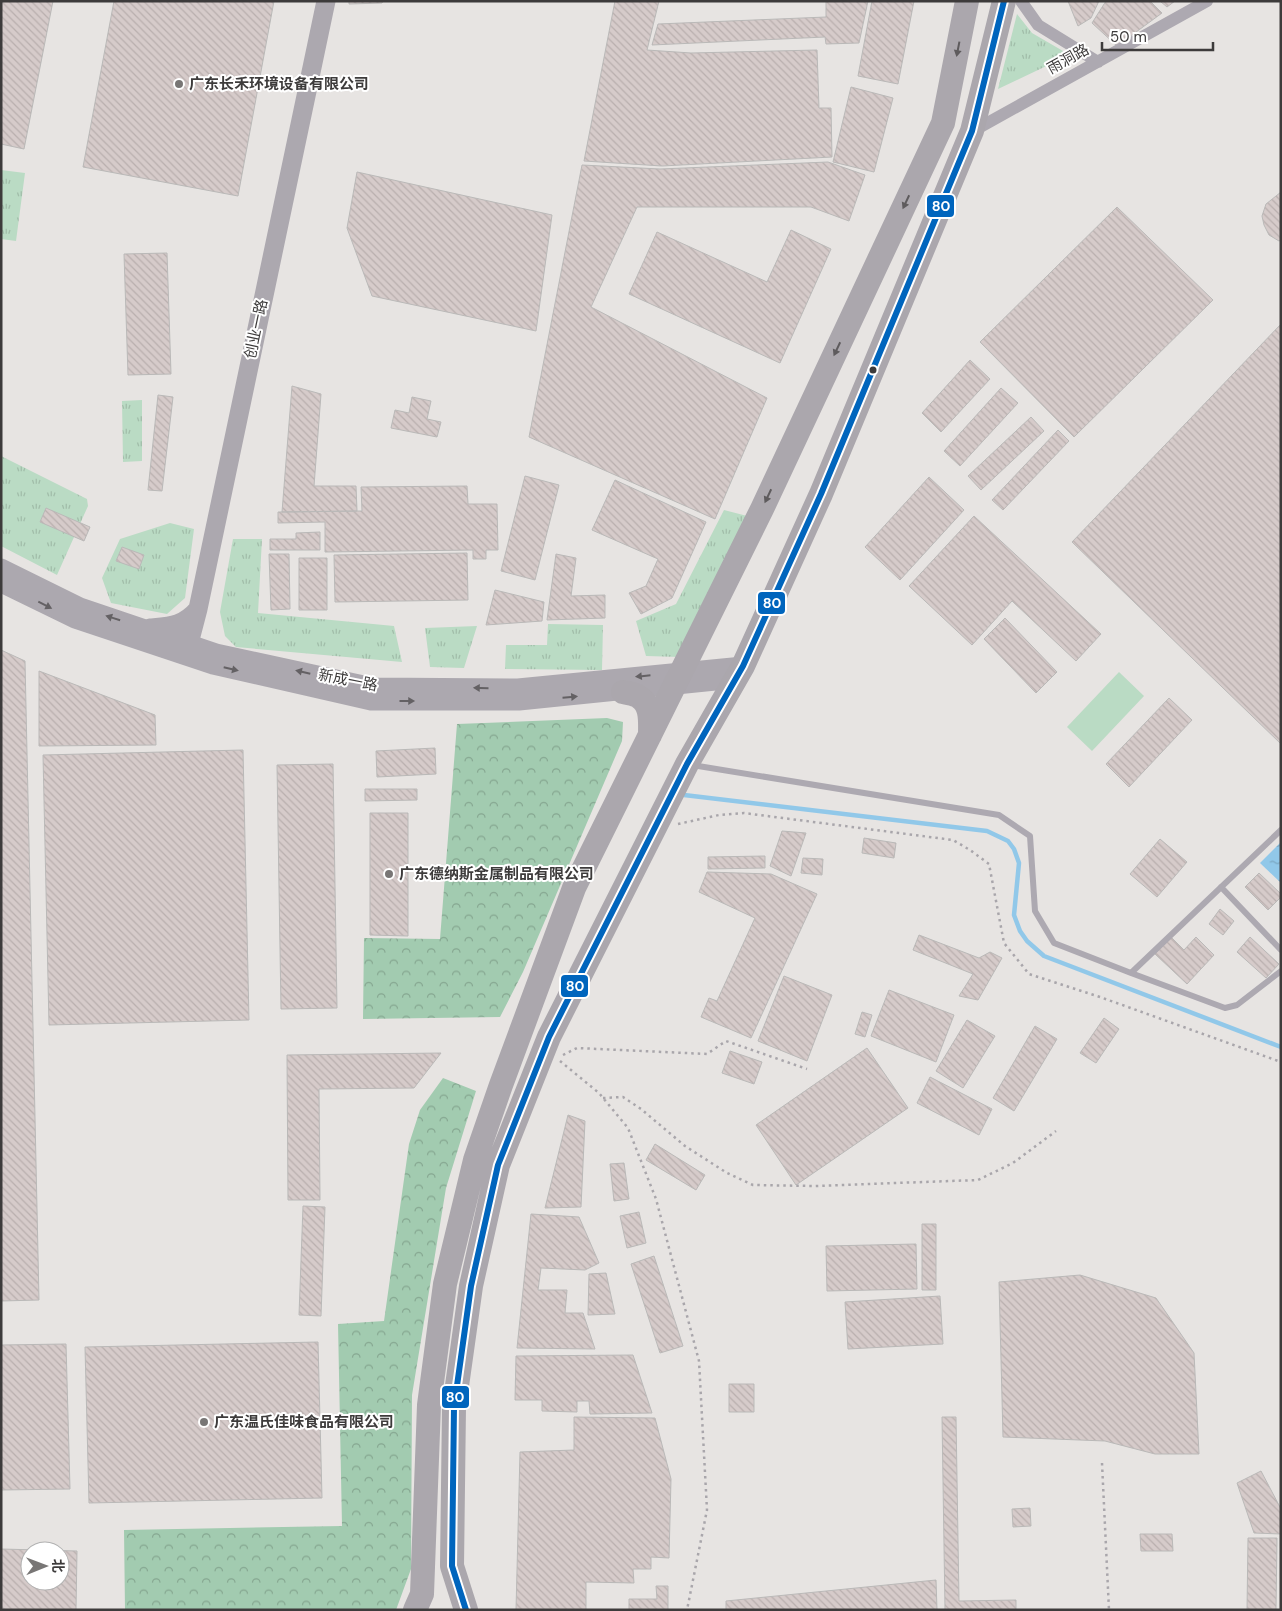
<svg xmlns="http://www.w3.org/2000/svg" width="1282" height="1611" font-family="'DM Sans','Noto Sans SC',sans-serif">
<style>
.grass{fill:url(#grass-tufts)}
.forest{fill:url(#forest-crowns)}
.pitch{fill:#badbc4}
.water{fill:url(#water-ripples)}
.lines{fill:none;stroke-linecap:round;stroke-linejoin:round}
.stream{stroke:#91c8e9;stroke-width:4.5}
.building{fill:url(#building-back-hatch);stroke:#bab9b8;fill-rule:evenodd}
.path{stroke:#a9a6ab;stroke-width:2.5;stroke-dasharray:2.5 4;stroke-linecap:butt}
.lane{stroke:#ada9b1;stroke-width:6}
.street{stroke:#ada9b1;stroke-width:12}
.secondary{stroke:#aca8af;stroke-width:19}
.highway{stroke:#aba7ad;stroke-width:24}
.bus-1-casing{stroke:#fff;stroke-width:10}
.bus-1{stroke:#0065bd;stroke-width:6}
.oneway{fill:#5e5b5d}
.oneway2{fill:#646164}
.poi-dot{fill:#787675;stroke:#fff;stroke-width:2}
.bus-dot{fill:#3d3b3b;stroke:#fff;stroke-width:2}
.labels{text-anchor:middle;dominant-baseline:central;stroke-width:4;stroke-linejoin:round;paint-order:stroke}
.street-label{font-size:15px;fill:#3d3b3b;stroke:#fff}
.poi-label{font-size:15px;font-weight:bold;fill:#3d3b3b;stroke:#fff;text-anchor:start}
.line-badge{stroke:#fff;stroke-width:2}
.badge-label{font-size:14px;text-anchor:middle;font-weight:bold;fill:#fff}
</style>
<defs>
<pattern id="grass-tufts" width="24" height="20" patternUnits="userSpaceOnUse" patternTransform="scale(1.25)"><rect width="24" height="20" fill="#badbc4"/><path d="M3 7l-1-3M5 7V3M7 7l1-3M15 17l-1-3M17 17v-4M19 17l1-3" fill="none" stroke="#a1bda9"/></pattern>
<pattern id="forest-crowns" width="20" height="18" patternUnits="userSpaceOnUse" patternTransform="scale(1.25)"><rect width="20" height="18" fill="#a2cbb0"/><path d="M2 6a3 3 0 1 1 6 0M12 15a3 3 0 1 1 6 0" fill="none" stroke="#85a690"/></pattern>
<pattern id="water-ripples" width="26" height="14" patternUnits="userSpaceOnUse" patternTransform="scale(1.25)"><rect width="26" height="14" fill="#91c8e9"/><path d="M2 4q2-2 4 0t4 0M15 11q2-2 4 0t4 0" fill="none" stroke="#78a4be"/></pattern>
<pattern id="building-back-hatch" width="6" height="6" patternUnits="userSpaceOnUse" patternTransform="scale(1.25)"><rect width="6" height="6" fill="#d6cbca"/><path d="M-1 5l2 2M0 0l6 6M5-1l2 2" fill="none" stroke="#b9afae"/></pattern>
</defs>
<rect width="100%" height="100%" fill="#e7e4e2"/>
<path class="grass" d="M1017,14l15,19 31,18 -4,9 -61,29z
M1,170l24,3 -9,68 -15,-2z
M142,400v61l-19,1 -1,-61z
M1,456l86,43 1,7 -31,69 -56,-29z
M724,510l27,7 -71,140 -34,-1 -10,-35 40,-17z
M170,523l24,6 -9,69 -18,16 -56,-11 -9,-25 18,-39z
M233,539h29l-4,74 136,13 8,36 -166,-15 -11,-11 -5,-24z
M548,624l55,1 -1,45 -97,-1 1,-24h41z
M477,626l-13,42 -34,-1 -5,-39z"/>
<path class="forest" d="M607,718l16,4 -1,19 -99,231 -23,45 -137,2 1,-81 76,1 17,-215z
M443,1078l33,13 -30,97 -34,207 -1,174 -15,41h-271l-1,-80 218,-4 -4,-202 46,-3 25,-177 11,-34z"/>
<path class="pitch" d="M1119,672l25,24 -52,55 -25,-24z"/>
<path class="water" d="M1281,842v41l-21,-20z"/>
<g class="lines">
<path class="stream" d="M684,795l303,36 21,10 6,8 5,14 -5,52 6,16 7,10 17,15 237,91"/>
</g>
<path class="building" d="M1,1h52l-29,148 -23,-5z
M114,1h160l-36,195 -155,-29z
M349,1h34l-1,2 -33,1z
M615,1h44l-12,49 44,3 126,-3 2,58h12l1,49 -170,9 -78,-5z
M826,1h42l-9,42 -33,1 -1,-7 -173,8 6,-21 168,-7z
M872,1h42l-16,83 -40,-8z
M1068,1h31l-8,17 -13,8z
M1106,1h44l12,12 -45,33 -25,-23z
M1160,1h15l-8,6z
M851,87l42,11 -19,74 -41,-10z
M828,162l37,13 -16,46 -38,-14h-174l-46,100 176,91 -52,121 -186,-82 53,-272 78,4z
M357,172l195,43 -16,116 -164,-35 -25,-68z
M1281,192v48l-2,1 -10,-6 -5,-10 -2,-9 4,-12z
M1117,207l96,93 -139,137 -94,-95z
M791,230l40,19 -51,114 -151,-69 28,-62 110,50z
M167,253l4,121 -43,1 -4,-121z
M1281,324v420l-209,-202z
M970,360l20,19 -49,53 -19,-19z
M292,386l29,8 -7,92h42l1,25 -75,1z
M1001,388l17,15 -58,63 -16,-15z
M158,395l15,2 -11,94 -14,-1z
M412,397l19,4 -4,18 14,3 -4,15 -46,-9 4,-18 14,3z
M1031,417l13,14 -63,59 -13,-14z
M1058,430l11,11 -66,69 -11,-10z
M525,476l34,9 -24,95 -34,-9z
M929,477l35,33 -64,70 -35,-33z
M615,480l91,42 -34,76 -31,16 -12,-21 17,-7 12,-27 -66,-29z
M467,486l1,18h29l1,46h-12v9h-13v-9l-148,2v-30l-47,1v-11l84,-1 -1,-24z
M46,508l44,19 -6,14 -44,-19z
M974,516l127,118 -25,27 -64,-60 -40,44 -63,-59z
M320,532v18h-50v-11h26v-6z
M122,547l22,8 -5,14 -23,-8z
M467,553l1,47 -133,2 -1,-47z
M269,554h20l1,55 -19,1z
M556,554l20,4 -5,38 34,-1v23l-58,2z
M299,558h28v52h-28z
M495,590l49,12 -2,19 -56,4z
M1005,618l52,54 -21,21 -52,-54z
M1,650l24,11 14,639 -38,1z
M39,671l116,44 1,30 -117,1z
M1169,698l23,22 -63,67 -23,-23z
M435,748l1,26 -59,3 -1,-26z
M243,750l6,270 -200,5 -6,-270z
M333,764l4,244 -56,1 -4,-244z
M365,789h52v11l-52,1z
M370,813h38v123l-38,-1z
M782,831l24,2 -15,43 -21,-10z
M864,838l32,5 -2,15 -32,-5z
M1160,839l27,23 -30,35 -27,-23z
M765,856v12l-57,1v-12z
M803,858l20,1 -1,16 -21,-2z
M707,872l64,2 46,20 -66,144 -50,-21 8,-19 8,3 38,-83 -56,-26z
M1259,873l22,21v3l-13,13 -23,-23z
M1220,909l14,12 -11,14 -14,-11z
M919,935l60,23 11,-6 12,6 -24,42 -19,-4 14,-22 -60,-24z
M1171,937l13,13 12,-13 18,18 -27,29 -32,-30z
M1250,937l29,27 -13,14 -29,-26z
M784,976l48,19 -25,66 -49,-20z
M889,990l65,25 -18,47 -65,-26z
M862,1012l10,3 -7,22 -10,-3z
M1104,1018l15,11 -23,34 -16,-10z
M967,1020l28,16 -32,52 -27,-17z
M1035,1026l22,13 -43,72 -21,-13z
M867,1048l41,60 -112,77 -40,-60z
M730,1051l32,11 -8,22 -32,-11z
M441,1053l-27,35 -95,1 1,111h-32l-1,-145z
M930,1077l62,32 -13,26 -62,-32z
M568,1115l17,6 -4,86 -36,1z
M655,1144l50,31 -9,15 -50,-30z
M624,1163l5,36 -15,2 -4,-37z
M303,1206l22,1 -4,109 -22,-1z
M639,1212l7,31 -19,5 -7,-32z
M531,1214l48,3 20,46 -14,7 -44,-2 -3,22h29l-2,23h18l12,36 -78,-1z
M922,1224h14v66h-14z
M916,1244l1,45 -90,2 -1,-45z
M654,1256l29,90 -23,7 -29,-89z
M606,1273l9,41 -27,1 1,-41z
M1080,1275l76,23 38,55 5,101h-44l-50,-13 -102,-4 -4,-155z
M940,1296l3,48 -95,5 -3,-47z
M318,1342l4,156 -233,5 -4,-156z
M66,1344l4,145 -69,1v-145z
M633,1355l19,58 -62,1 -1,-13h-12v11l-35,-1v-11h-27l1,-44z
M729,1384h25v28h-25z
M574,1417l81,1 16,61 -2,79 -18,-1v12h-18l1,14 -48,-1v28h-70l4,-158 54,-2z
M942,1417h14l3,184 57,-1v10h-71z
M1261,1471l20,38v25l-27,-1 -17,-50z
M1030,1508l1,18 -18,1 -1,-18z
M1140,1534h32l1,17h-32z
M1248,1538h29l-1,72h-29z
M1,1549l76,2 -1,59h-75zM30,1551h30v30h-30z
M936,1580l1,30h-211v-9z
M656,1586h12v24h-39v-11h28z"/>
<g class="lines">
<path class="path" d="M678,824l41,-9 25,-2 209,27 17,10 19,14 15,79 25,31 71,23 181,65
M563,1055l14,-7 130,6 19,-13 81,28
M560,1061l39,32 29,35 28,71 43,162 8,149 -20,100
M603,1098l20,-1 18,12 44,37 42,27 26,12 62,1 163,-6 35,-17 43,-32
M1102,1463l7,147"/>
<path class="lane" d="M692,765l307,50 31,21 5,75 19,32 77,30
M1281,830l-150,143 94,35 12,-3 44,-34
M1221,887l60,63"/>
<path class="street" d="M1021,1l17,24 60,37
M973,131l234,-130"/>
<path class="secondary" d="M1,568l79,39 136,46 157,34 145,1 225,-22
M1,583l74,36 138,46 158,36h148l216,-22
M150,628c21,-2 33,-2 48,-19
M186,655l12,-46 128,-608"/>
<path class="highway" d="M623,692c5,1 12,2 16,5 13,8 11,25 11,38
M415,1610l7,-16 7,-189 16,-121 30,-124 26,-75 73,-197 188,-379 181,-386 24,-122
M466,1610l-14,-44 2,-159 17,-121 27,-121 51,-128 138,-273 56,-98 78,-172 151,-363 32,-130"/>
<defs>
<path id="bus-1" d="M466,1610l-14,-44 2,-159 17,-121 27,-121 51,-128 138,-273 56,-98 78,-172 151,-363 32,-130"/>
</defs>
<use href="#bus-1" class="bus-1-casing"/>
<use href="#bus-1" class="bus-1"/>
</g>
<defs><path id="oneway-solid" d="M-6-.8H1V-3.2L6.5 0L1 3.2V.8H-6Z" transform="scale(1.25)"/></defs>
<g class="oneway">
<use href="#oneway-solid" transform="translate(958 49) rotate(101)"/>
<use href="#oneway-solid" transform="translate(906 202) rotate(115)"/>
<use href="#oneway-solid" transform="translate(837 349) rotate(115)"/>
<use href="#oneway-solid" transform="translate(768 496) rotate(115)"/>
</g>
<g class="oneway2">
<use href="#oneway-solid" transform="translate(45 605) rotate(27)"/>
<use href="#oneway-solid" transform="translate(113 618) rotate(-162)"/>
<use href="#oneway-solid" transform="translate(231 669) rotate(13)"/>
<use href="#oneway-solid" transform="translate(303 672) rotate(-167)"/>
<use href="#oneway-solid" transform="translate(643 676) rotate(174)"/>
<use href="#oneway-solid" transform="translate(481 688) rotate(-179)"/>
<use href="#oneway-solid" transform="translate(570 697) rotate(-5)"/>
<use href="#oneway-solid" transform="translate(407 701)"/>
</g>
<g class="poi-dot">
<circle cx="179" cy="84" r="5"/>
<circle cx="389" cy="874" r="5"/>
<circle cx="204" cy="1422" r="5"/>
</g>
<circle class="bus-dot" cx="873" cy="370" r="4.5"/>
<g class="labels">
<g class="street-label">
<text transform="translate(1068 59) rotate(-29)">雨洞路</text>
<text transform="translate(256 329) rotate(-78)">创业一路</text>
<text transform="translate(348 680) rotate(11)">新成一路</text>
</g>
<g class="poi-label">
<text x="189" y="84">广东长禾环境设备有限公司</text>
<text x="399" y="874">广东德纳斯金属制品有限公司</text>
<text x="214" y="1422">广东温氏佳味食品有限公司</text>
</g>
</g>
<g class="line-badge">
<rect x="926" y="194" width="29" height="24" rx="5" fill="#0065bd"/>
<rect x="757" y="591" width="29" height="24" rx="5" fill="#0065bd"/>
<rect x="560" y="974" width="29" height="24" rx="5" fill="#0065bd"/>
<rect x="441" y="1385" width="29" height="24" rx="5" fill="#0065bd"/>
</g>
<g class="badge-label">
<text x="941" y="211">80</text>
<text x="772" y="608">80</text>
<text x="575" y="991">80</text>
<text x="455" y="1402">80</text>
</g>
<rect width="1282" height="1611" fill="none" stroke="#3d3b3b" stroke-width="5"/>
<g transform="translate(45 1566) rotate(89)"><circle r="24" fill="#ffffff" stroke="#b1b1b1"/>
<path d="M0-4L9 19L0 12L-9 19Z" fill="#787675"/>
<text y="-8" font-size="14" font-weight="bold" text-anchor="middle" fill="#3d3b3b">北</text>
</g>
<path d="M1102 42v8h111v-8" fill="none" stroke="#3d3b3b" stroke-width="2.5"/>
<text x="1110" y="42" font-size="15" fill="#3d3b3b" stroke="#ffffff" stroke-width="4" paint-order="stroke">50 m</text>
</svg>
